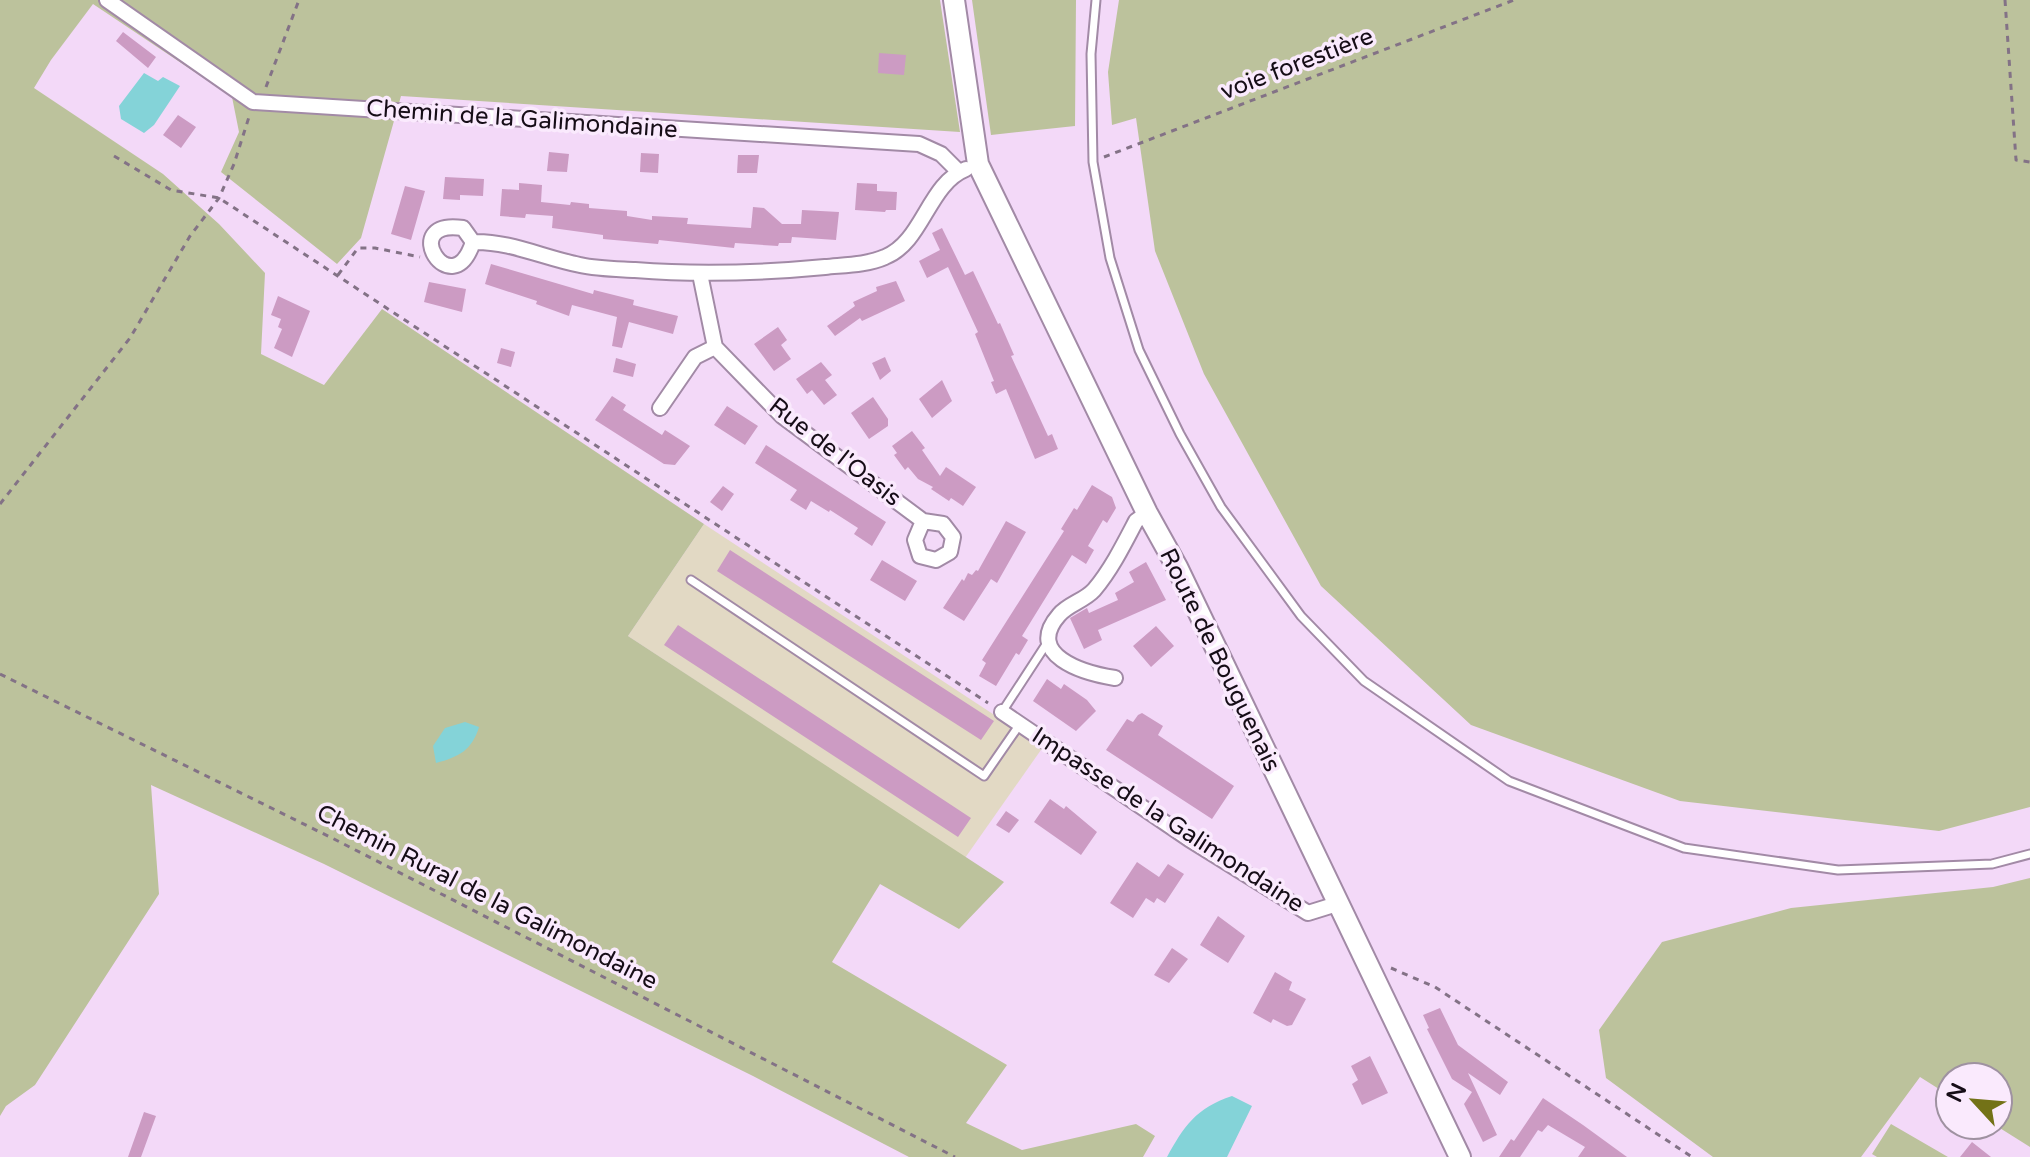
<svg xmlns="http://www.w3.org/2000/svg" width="2030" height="1157" font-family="'Varela Round',sans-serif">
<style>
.industrial{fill:#e2d9c4}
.green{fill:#bcc29c}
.water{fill:#84d3d8}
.building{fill:#cc9bc3}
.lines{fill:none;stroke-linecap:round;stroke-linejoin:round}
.lane-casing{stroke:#a28aa6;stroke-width:11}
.street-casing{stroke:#a28aa6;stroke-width:18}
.secondary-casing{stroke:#a28aa6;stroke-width:24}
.path{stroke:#837286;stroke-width:3;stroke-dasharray:6 6;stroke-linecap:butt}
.lane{stroke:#fff;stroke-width:7}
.street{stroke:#fff;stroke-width:14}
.secondary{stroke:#fff;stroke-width:20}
.labels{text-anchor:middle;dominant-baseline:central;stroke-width:7;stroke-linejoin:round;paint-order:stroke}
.street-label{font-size:24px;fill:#160d17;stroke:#faeafd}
</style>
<rect width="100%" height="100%" fill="#f3d9f8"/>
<path class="industrial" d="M704,524l339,223 -78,111 -337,-222z"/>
<path class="green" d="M0,0h940l20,132 -559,-36 -40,142 -24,26 -116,-92 18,-40 -7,-35 -139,-93 -42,56 -17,28 129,86 56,50 46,49 -4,81 63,31 58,-76 322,215 -76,112 376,246 -45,47 -79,-45 -48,78 175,103 -41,58 56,27 114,-26 19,12 -12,21h-234l-156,-81 -429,-212 -173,-79 8,109 -124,191 -29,21 -6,10z
M972,0h104l-1,126 -84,9z
M1119,0h911v807l-91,24 -259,-30 -209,-76 -150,-139 -117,-212 -49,-123 -19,-133 -24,7 -4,-53z
M2030,878v269l-35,-22h3v-48h-48v19l-30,-19 -59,80h-148l-107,-79 -7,-48 63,-88 129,-34 202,-21z
M1891,1124l57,33h-71l-5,-3z"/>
<path class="water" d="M144,73l14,8 5,-4 17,9 -26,39 -10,8 -23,-14 -2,-13z
M465,722l14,5c-7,23 -20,30 -43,36l-3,-17 12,-18z
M1232,1096l20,10 -25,51h-60c17,-31 29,-49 65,-61z"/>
<path class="building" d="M123,32l33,25 -8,11 -32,-27z
M879,53l27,2 -2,20 -26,-2z
M178,115l18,12 -15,21 -18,-13z
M549,152l20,2 -2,18 -20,-1z
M641,153l18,1 -1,19 -18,-1z
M738,155h21l-2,18h-20z
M445,177l39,2 -1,17 -23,-1v5l-17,-1z
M519,183l23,2 -1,17 29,3 1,-3 18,2v4l38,3v5l25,4v-4l36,2 -1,6 64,4 2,-21 11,1 18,16h19l1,-14 37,2 -3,28 -44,-3 -1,6h-12l-1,3 -43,-3 -1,5 -75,-8 -1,4 -55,-5v-4l-51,-7 1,-12 -27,-2 -1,4 -25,-2 2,-27 17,1z
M857,183l20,1v7l20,1 -1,18h-10l-1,2 -30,-2z
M405,186l20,5 -14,49 -20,-6z
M942,228l23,47 8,-4 25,53 2,-1 14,32 -3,1 37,80 4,-2 6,15 -23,10 -29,-70 -10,5 -5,-12 3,-1 -19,-47 3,-2 -30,-65 -21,11 -8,-17 21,-11 -8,-17z
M491,264l102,30 1,-4 40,10 -1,5 45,11 -5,18 -44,-12 -7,26 -10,-2 5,-29 -45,-12 -3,11 -33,-12 1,-3 -52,-17z
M896,281l9,20 -43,20 -2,-3 -25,18 -8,-10 28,-20 -2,-4 24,-11 -1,-4z
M429,282l37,7 -4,23 -38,-10z
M278,296l32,15 -18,46 -18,-9 8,-19 -4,-2 3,-8 -10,-4z
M778,327l9,13 -6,5 10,14 -17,12 -20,-27z
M501,348l14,4 -4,15 -14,-4z
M885,357l6,14 -11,9 -8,-17z
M616,358l20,6 -3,13 -20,-5z
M821,362l11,13 -7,5 12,15 -13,10 -12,-15 -5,4 -11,-15z
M942,380l10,21 -20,17 -13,-19z
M612,396l14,9 -3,5 39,25 3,-5 25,16 -15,19 -11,-1 -69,-44z
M873,397l15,22v7l-19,13 -18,-26z
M727,406l31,20 -13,19 -31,-20z
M912,431l13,17 -3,2 18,26 6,-9 30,20 -13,19 -12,-8 -2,3 -18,-12 2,-2 -15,-8 -10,-12 -3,3 -11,-15 3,-2 -5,-7z
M766,445l120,77 -14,24 -18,-12 4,-6 -28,-18 -1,2 -18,-11 -5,9 -16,-10 7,-10 -42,-27z
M1092,485l20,12 4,11 -9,15 -4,-3 -15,26 6,4 -8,14 -14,-9 -50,81 6,4 -9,15 -3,-2 -20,33 -17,-10 7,-13 -4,-3 82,-129 -3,-2 13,-21 3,2z
M723,486l11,8 -12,17 -12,-9z
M1006,521l20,11 -29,51 -6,-4 -27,42 -21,-13 19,-29 2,2 4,-8 4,2 4,-5 2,1z
M730,550l264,171 -13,19 -264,-169z
M882,560l35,21 -12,20 -35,-21z
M1146,562l20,38 -68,30 4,10 -18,9 -14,-31 17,-10 2,5 29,-13 -3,-7 19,-11 -5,-10z
M678,625l293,193 -13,19 -294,-192z
M1156,626l18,20 -23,21 -18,-21z
M1047,679l14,10 3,-5 23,16 9,11 -20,20 -43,-30z
M1142,713l21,13 -5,9 76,51 -22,33 -106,-69 21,-31 6,3 5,-7z
M1050,799l14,10 2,-3 31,26 -16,23 -47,-33z
M1006,811l13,9 -10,13 -13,-8z
M1137,862l22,15 9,-13 16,10 -19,29 -8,-5 -3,5 -8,-5 -13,20 -23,-15z
M1218,916l27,20 -17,27 -28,-18z
M1172,948l16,11 -19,24 -15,-8z
M1275,972l17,10 -3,8 17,9 -14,26 -5,1 -14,-7 -2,4 -18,-10z
M1440,1008l18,37 50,37 -8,13 -32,-22 29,62 -14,7 -19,-38 8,-12 -20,-13 -25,-50 2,-1 -6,-13z
M1370,1056l18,37 -26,12 -10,-21 6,-4 -7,-14z
M1543,1098l40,27 44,32h-49l7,-10 -37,-22 -6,7 -4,-2 -18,27h-21l12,-18 3,2z
M144,1112l12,4 -15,41h-13z
M1972,1142l19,15h-31z"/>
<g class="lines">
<defs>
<path id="lane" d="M1096,0l-5,54 2,108 17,96 29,92 41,84 41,73 80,109 63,65 145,100 175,67 154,22 154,-6 38,-10
M691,580l293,196 36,-52
M1002,712l45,-69"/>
<path id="street" d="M107,0l146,102 666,42 22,10 18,18
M473,242c-21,65 -77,-24 -10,-14l10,14c37,-1 71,16 107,23 18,4 37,4 55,5 63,5 127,3 190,-3 19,-2 42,-2 60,-10 38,-15 43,-73 81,-88
M700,274l15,73 67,69 141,105 20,3 10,13 -3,15 -14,8 -16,-4 -5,-16 8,-19
M660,408l35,-51 20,-10
M1115,678c-32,-5 -91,-23 -56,-63 9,-11 25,-14 35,-25 17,-20 30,-46 42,-69l11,-8
M1002,712l187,127 119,74 29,-9"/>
<path id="secondary" d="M954,0l24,164 169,349 30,54 283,590"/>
</defs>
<use href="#lane" class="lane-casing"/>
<use href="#street" class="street-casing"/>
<use href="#secondary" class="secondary-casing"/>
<path class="path" d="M2005,0l11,160 14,2
M266,87l33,-87
M114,156l57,34 48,8 769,505
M1104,157l410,-157
M338,275l20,-27h17l45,9
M0,504l130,-166 60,-102 29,-38 15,-34 15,-47
M0,674l332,164 623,319
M1391,968l44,19 257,170"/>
<use href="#lane" class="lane"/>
<use href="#street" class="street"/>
<use href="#secondary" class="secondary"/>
</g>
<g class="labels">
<g class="street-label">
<text transform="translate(1297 64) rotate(-21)">voie forestière</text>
<text transform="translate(522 119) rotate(4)">Chemin de la Galimondaine</text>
<text transform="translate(835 452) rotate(38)">Rue de l'Oasis</text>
<text transform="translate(1220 660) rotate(64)">Route de Bouguenais</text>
<text transform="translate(1168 820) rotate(33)">Impasse de la Galimondaine</text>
<text transform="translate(487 897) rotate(27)">Chemin Rural de la Galimondaine</text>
</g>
</g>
<g transform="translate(1974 1101) rotate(296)"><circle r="38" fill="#faeafd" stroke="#9f92a1" stroke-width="2"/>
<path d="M0-6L14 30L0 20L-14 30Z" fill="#737217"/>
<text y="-12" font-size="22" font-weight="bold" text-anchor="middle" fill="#160d17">N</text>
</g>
</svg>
